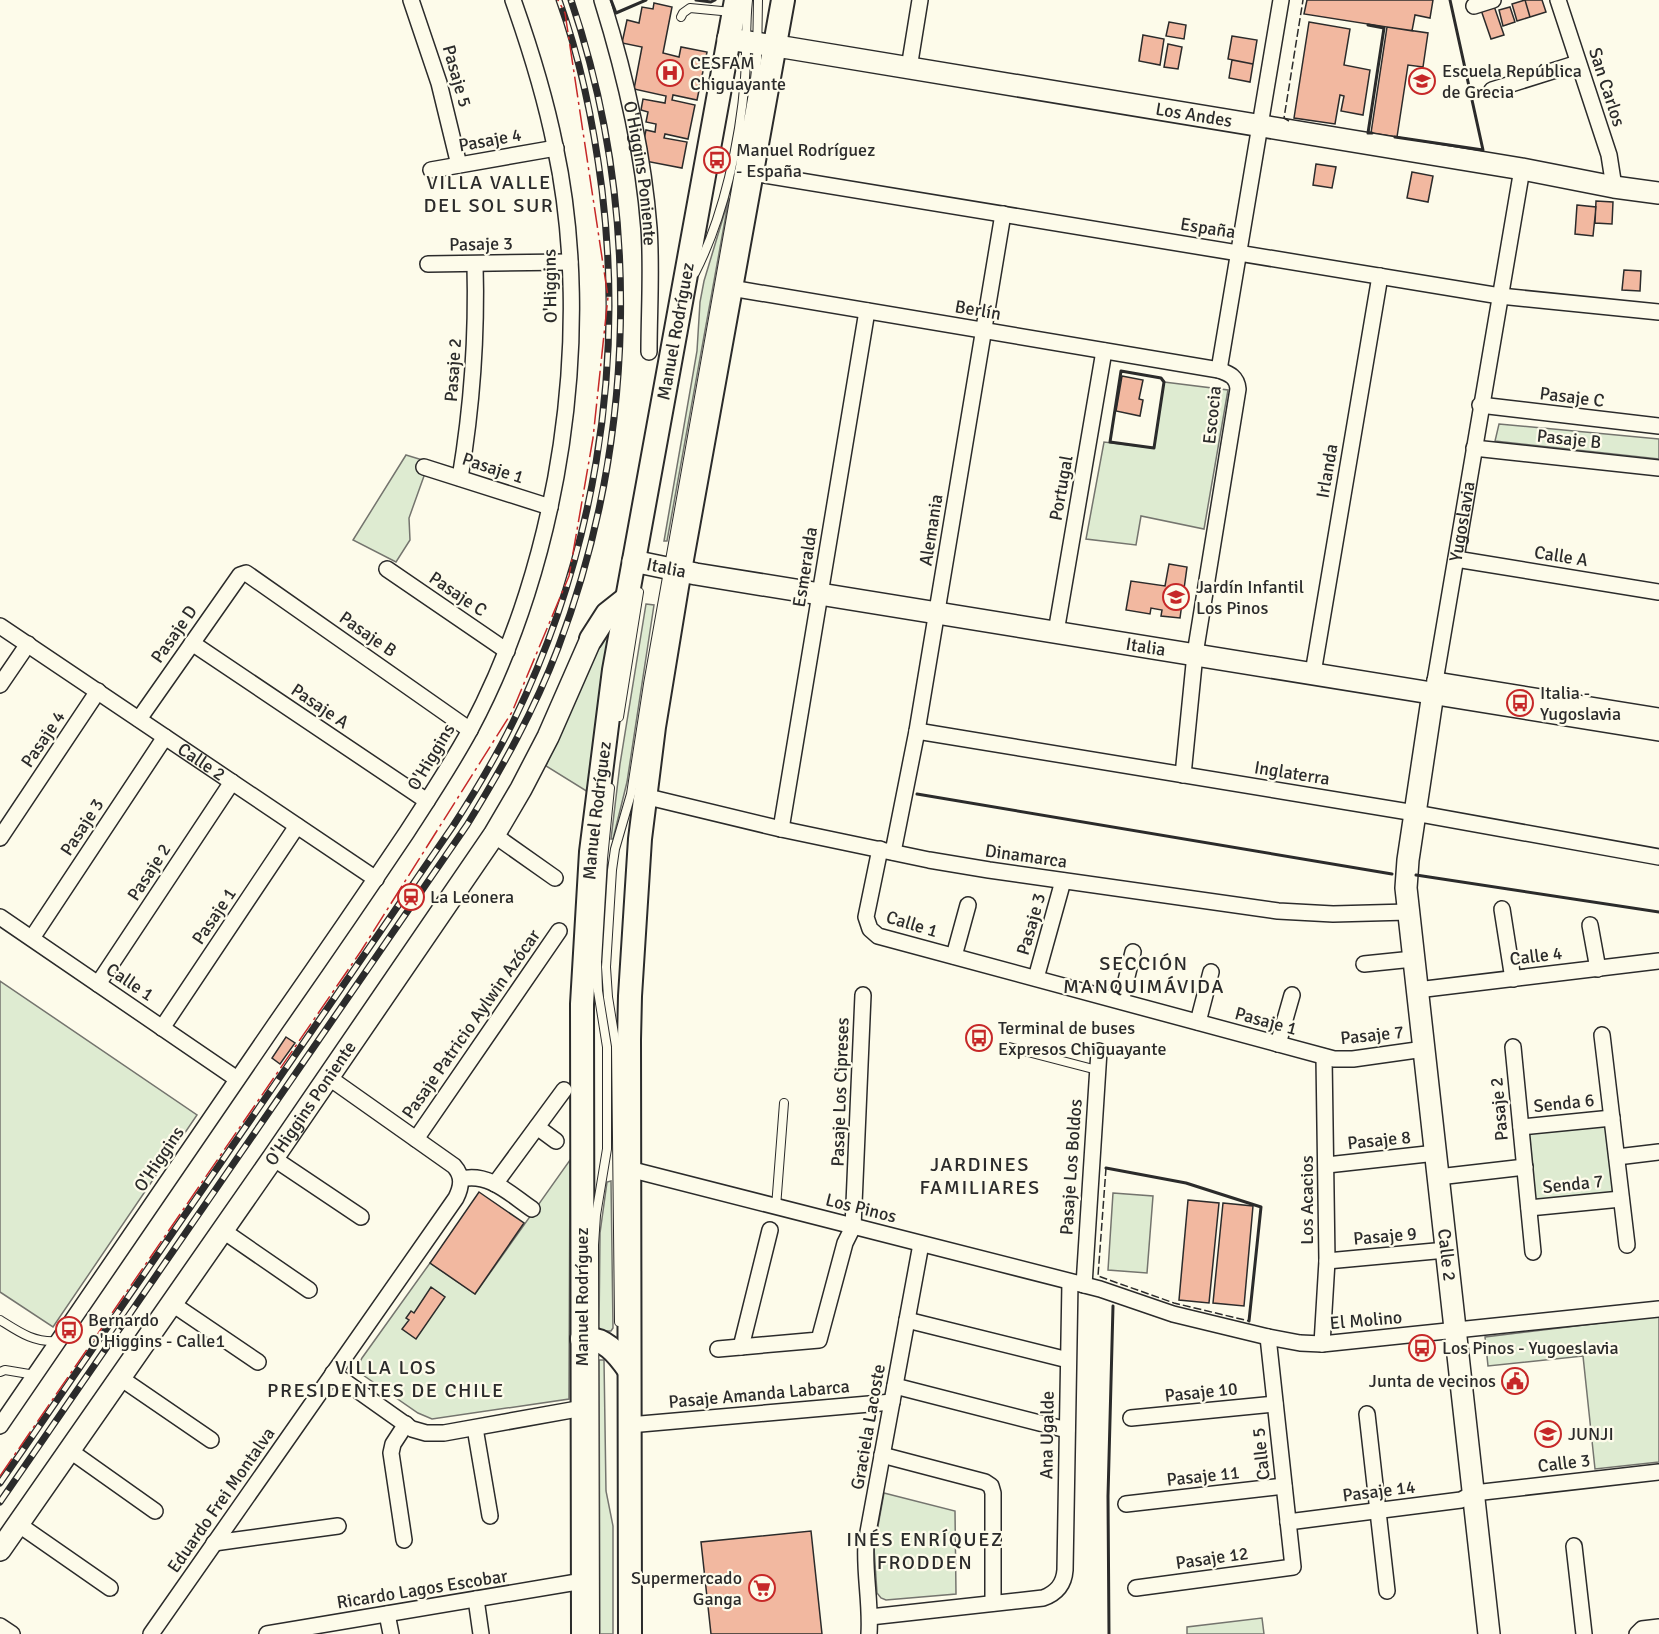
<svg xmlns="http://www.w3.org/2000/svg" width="1659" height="1634" font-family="Signika,sans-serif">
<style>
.green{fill:#deebd1;stroke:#74746e;stroke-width:1.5}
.building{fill:#f2b8a0;stroke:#2b2b2b;stroke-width:1.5}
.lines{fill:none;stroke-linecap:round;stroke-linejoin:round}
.lane-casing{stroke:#2b2b2b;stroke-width:10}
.street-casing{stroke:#2b2b2b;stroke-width:18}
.secondary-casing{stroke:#2b2b2b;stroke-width:24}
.primary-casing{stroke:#2b2b2b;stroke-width:26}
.lane{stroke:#fdfbea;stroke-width:8}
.street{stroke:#fdfbea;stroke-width:15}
.secondary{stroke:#fdfbea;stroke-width:21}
.primary{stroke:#fdfbea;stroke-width:22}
.rail-casing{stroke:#2b2b2b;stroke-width:7}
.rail{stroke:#fdfbea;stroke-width:4.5;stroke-dasharray:14;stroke-linecap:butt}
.fence{stroke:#2b2b2b;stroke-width:1.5;stroke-dasharray:8 3;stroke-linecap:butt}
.wall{stroke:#2b2b2b;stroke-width:3}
.power{stroke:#c62828;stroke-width:1.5;stroke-dasharray:21 4.5 3 4.5;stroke-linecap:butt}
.labels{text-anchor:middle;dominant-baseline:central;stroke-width:4.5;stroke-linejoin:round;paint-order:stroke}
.poi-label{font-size:18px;fill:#2b2b2b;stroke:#fdfbea;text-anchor:start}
.street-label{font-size:18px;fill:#2b2b2b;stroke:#fdfbea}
.neighbourhood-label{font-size:20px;letter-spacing:1.5px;fill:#2b2b2b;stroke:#fdfbea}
</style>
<rect width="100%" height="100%" fill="#fdfbea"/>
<path class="green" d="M729,198l-62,343h-3l33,-190 3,-49 4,-21z
M1164,382l64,8 -24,139 -63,-13 -5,29 -50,-6 18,-97 50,6z
M1499,424l160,15v20l-164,-18z
M406,455l23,7 -20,56 1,22 -14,22 -43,-22z
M646,604l8,1 -27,177 -14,57h-2l9,-75z
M616,613l-28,179 -42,-26 51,-130z
M0,981l197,134 -144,212 -53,-35z
M1607,1122l8,73 -81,9 -8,-73z
M570,1160l-1,239 -137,20 -14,-6 -58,-40 -4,-3 6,-12 68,-95 45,31z
M611,1181l2,147 -2,3h-10l-2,-4 1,-94 7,-51z
M1113,1193l40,3 -6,77 -39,-3z
M1659,1316v146l-64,7 -12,-113 -95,10 -3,-29z
M599,1360h5l2,131 7,35v108h-13z
M884,1493l71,18 1,83 -70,6 -5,-2 -4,-5 -3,-45z
M1262,1618l2,16h-77v-7z"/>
<path class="building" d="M1307,0h126l-3,18 -15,-3 -3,16 -108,-17z
M1525,0l5,17 -13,4 -5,-17z
M1525,0h17l4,12 -16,5z
M654,3l18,4 -9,46 16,4 2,-10 26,5 -10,48 -24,-5 -1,5 23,5 -7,34 -23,-5 -1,4 23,4 -5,26 -37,-7 2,-12 -5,-1 4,-18 9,2 1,-8 -10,-2 2,-10 -7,-2 2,-11 22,4 1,-7 -32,-7 8,-42 -20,-4 5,-23 12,3 3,-16 11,2z
M1494,6l10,29 -13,4 -10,-29z
M1510,7l5,15 -12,4 -4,-16z
M1169,22l17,3 -2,14 -18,-3z
M1309,22l41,7 -6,36 26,5 -7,45 -22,-4 3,-15 -4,-1 -5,29 -41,-6z
M1387,27l41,6 -5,34 -15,-2 -11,72 -26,-4z
M1143,35l21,4 -4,26 -21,-4z
M1232,36l25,4 -4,24 -25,-5z
M1168,44l14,3 -4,22 -14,-2z
M1232,60l21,4 -3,18 -21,-4z
M1316,164l20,3 -4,21 -19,-3z
M1412,172l21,4 -5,26 -21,-4z
M1596,201l17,1 -1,22 -17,-1z
M1577,205l19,2 -3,29 -18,-2z
M1624,270l17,1 -1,20 -18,-1z
M1122,376l21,4 -4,19 4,1 -3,16 -24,-5z
M1169,564l18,3 -7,51 -19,-2 1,-6 -11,-2 -1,6 -24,-4 5,-29 34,5z
M286,1037l9,6 -15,21 -8,-6z
M479,1192l45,31 -49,71 -45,-31z
M1188,1200l31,3 -10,100 -30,-3z
M1223,1203l30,3 -9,100 -31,-3z
M431,1287l14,10 -29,42 -14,-10 7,-9 -3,-2 5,-7 3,2z
M811,1531l11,103h-111l-10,-92z"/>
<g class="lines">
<defs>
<path id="lane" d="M681,17l2,-4 7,-5 42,4
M695,273c29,-57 45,-132 50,-195 2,-26 0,-52 3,-78
M619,717l20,-125
M1009,1047l88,23
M776,1207l8,-104
M0,1320c19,12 34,23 58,21
M619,1322l-3,-276 -8,-49 -2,-30 6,-97 3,-21 16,-55 17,-110 106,-596 3,-27 1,-61
M0,1372l5,-2 30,5
M595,1634l-1,-389 2,-30 11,-66v-102l-9,-56 -1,-29 6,-103 7,-71"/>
<g id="street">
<path d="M411,0l28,83 20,82"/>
<path id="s1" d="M602,0c23,74 41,150 47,228 3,41 0,83 0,124"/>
<path d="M1558,0l51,155 5,32"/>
<path d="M1474,6l19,-6"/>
<path d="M909,68l11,-68"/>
<path d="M1492,90l86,-27"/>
<path d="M431,170l125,-22"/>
<path d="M752,173l748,123 159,16"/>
<path d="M428,264l142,-2"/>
<path d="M731,288l488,82c11,4 18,7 19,19l-43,265 -12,121"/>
<path d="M1219,370l62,-370"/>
<path d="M1480,405l179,21"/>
<path d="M1474,448l185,20"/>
<path d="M424,467l126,40"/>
<path d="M460,478c12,-71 17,-142 15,-214"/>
<path d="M1456,559l203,33"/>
<path d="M387,569l120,82"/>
<path id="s2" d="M0,626l376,253"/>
<path d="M1056,632l48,-281"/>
<path d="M192,643l235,158"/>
<path d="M1313,673l67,-397"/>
<path d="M1435,680l224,36"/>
<path d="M0,685l28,-41"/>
<path id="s3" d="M1433,693l89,-524"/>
<path d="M139,719l101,-144 6,-2 224,157"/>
<path d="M917,731l498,82 244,44"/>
<path d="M644,796l137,33 148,31 60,10 289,41 55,3 75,-2"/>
<path d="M781,829l86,-518"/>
<path d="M494,835l61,43"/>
<path d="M0,838l98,-147"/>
<path d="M880,849l-14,68 4,12 8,7 456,123h19l71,-10"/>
<path d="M893,852l24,-121 86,-517"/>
<path d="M1502,909l11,70"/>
<path d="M0,917l237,162"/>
<path d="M1590,925l8,44"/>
<path d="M32,938l133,-201"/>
<path d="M954,956l14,-51"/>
<path d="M1364,964l49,-5"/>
<path d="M1036,978l27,-97"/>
<path d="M98,984l134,-202"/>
<path d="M1417,990l242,-29"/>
<path d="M1121,1001l12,-49"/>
<path d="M1198,1022l13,-50"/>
<path d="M162,1028l135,-202"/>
<path d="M1602,1035l25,210"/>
<path d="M1278,1044l14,-49"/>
<path d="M1513,1047l20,205"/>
<path d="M537,1127l19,14"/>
<path d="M1521,1127l91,-9"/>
<path d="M416,1139l143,-208"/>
<path d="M1617,1157l42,-5"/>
<path d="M273,1158l88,59"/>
<path d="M1327,1165l109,-12"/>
<path d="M629,1169l471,120 73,25 95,23 32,6 22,1 337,-35"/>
<path d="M1438,1177l87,-10"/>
<path d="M461,1179c28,-7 49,15 71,30"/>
<path d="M495,1184l69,-94"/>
<path d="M1529,1208l92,-9"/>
<path d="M222,1230l87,60"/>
<path d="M1327,1261l119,-11"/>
<path d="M1084,1285l15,-234"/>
<path d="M171,1303l87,59"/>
<path d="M907,1320l161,40"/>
<path d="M1322,1344l5,-83 -3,-204"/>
<path d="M741,1347l29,-117"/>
<path d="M718,1349l101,-9 26,-97 8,-16 10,-232"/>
<path d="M333,1373l79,56 14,4h18l139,-25"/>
<path d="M119,1377l92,63"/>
<path d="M895,1386l172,44"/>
<path d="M1367,1414l20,177"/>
<path d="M1131,1418l144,-14"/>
<path d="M629,1425l263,-23"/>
<path d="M0,1426c92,-134 183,-269 276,-403 44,-63 88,-127 131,-191 22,-34 44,-67 63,-102 90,-169 125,-397 85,-584 -10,-50 -25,-98 -42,-146"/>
<path d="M475,1428l15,88"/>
<path d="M69,1450l86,61"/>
<path d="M882,1455l103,27 6,4 2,7v110"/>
<path d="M1126,1504l158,-18"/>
<path d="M1288,1522l173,-22 13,-7 185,-21"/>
<path d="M18,1524l92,64"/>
<path d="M404,1540l-13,-87 2,-9 13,-20"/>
<path d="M214,1543l124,-17"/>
<path d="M1574,1546l10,88"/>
<path d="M1136,1588l157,-21 -25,-230"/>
<path d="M476,1599l5,35"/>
<path d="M387,1614l4,20"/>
<path d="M870,1617l173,-19c14,-5 21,-14 22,-28l5,-288"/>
<path d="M0,1626l12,8"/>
<path d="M151,1634l305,-436c6,-12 7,-22 -2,-32l-126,-89"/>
<path d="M267,1634l316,-53"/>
<path d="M869,1634c2,-31 -5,-61 -3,-91l55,-299"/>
<path d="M1637,1634l5,-5 17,-2"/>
</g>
<g id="secondary">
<path id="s4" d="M728,39l61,9 733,121 92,18 45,6"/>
<path id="s5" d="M633,561l63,13 963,156"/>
<path id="s6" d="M1433,693l-25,167 -2,28 83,746"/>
<path id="s7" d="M0,1550l273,-392 221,-323 27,-46 27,-52 43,-98"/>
</g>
<g id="primary">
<path d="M591,639l16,-25 19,-15"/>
<path d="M582,1339c22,-3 36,15 47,31"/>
<path id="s8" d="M583,1634l-1,-630 9,-152 23,-182 122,-670"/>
<path d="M630,1634l-1,-594 1,-44 10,-157 14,-112 23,-140 106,-587"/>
</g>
</defs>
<use href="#lane" class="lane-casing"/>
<use href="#street" class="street-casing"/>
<use href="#secondary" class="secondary-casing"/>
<use href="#primary" class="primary-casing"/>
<use href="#lane" class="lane"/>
<use href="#street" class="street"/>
<use href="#secondary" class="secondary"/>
<use href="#primary" class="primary"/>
<defs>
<path id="rail" d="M0,1483l453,-657c22,-34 43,-69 61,-106 80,-165 110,-349 88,-530 -8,-64 -21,-129 -43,-190
M0,1502l467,-677c35,-57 67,-114 91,-177 78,-206 84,-439 13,-648"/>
</defs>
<use href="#rail" class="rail-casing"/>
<use href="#rail" class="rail"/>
<path class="fence" d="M1289,121l-5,-3 19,-118
M1106,1168l-8,108 76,27 75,18"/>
<path class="wall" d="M611,0l5,13 30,-13
M696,0l15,2 4,-2
M1368,25l16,3 -16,105h4
M1395,137l88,13 -33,-150
M1121,371l40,7 3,4 -10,66 -44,-6z
M917,794l475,80
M1416,875l243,37
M1106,1168l80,15 75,24 -12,114
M1109,1634l-1,-138 5,-190"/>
<path class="power" d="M0,1476l361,-525 151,-239 57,-136 24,-138 15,-141 -43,-284 -7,-13"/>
</g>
<defs>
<symbol id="hospital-ring" viewBox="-11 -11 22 22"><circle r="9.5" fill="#fdfbea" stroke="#c62828" stroke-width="1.5"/><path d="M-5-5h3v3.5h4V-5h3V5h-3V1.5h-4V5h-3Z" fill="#c62828"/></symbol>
<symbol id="school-ring" viewBox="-11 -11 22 22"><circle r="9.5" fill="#fdfbea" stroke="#c62828" stroke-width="1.5"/><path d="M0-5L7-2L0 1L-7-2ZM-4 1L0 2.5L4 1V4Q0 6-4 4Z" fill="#c62828"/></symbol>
<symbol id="bus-ring" viewBox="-11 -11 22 22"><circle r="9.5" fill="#fdfbea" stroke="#c62828" stroke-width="1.5"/><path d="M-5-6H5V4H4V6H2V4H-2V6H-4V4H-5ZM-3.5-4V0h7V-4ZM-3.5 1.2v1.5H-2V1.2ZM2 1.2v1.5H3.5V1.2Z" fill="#c62828"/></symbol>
<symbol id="station-ring" viewBox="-11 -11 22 22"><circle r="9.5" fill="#fdfbea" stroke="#c62828" stroke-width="1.5"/><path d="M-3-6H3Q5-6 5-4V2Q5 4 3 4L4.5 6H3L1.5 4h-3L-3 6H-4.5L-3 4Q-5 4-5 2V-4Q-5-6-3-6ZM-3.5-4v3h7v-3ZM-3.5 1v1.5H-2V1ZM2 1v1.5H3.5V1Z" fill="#c62828"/></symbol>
<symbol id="civic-ring" viewBox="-11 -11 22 22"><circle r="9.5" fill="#fdfbea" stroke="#c62828" stroke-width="1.5"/><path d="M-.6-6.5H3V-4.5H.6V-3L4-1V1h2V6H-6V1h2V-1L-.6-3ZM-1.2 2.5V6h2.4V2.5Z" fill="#c62828"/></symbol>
<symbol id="supermarket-ring" viewBox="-11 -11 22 22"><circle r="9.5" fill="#fdfbea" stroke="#c62828" stroke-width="1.5"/><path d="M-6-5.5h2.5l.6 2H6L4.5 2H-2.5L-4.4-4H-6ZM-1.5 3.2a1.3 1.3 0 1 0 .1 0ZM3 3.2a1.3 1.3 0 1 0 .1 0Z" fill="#c62828"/></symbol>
</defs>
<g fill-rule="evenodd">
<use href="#hospital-ring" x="655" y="58" width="30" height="30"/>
<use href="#school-ring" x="1407" y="66" width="30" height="30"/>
<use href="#bus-ring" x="702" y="145" width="30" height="30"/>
<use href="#school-ring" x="1161" y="582" width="30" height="30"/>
<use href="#bus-ring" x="1505" y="688" width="30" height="30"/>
<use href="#station-ring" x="396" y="882" width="30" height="30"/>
<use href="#bus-ring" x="964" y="1023" width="30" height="30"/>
<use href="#bus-ring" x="54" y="1315" width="30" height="30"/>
<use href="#bus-ring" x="1407" y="1333" width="30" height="30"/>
<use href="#civic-ring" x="1500" y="1366" width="30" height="30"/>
<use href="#school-ring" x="1533" y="1419" width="30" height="30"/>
<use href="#supermarket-ring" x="747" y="1573" width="30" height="30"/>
</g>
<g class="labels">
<g class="poi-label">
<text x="690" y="63">CESFAM<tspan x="690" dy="21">Chiguayante</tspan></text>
<text x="1442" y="71">Escuela República<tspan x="1442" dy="21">de Grecia</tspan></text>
<text x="736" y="150">Manuel Rodríguez<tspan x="736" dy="21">- España</tspan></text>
<text x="1196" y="587">Jardín Infantil<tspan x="1196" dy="21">Los Pinos</tspan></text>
<text x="1540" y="693">Italia -<tspan x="1540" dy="21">Yugoslavia</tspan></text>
<text x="430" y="897">La Leonera</text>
<text x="998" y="1028">Terminal de buses<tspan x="998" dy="21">Expresos Chiguayante</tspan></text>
<text x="88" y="1320">Bernardo<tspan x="88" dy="21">O'Higgins - Calle1</tspan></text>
<text x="1442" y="1348">Los Pinos - Yugoeslavia</text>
<text x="1496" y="1381" text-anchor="end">Junta de vecinos</text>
<text x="1568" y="1434">JUNJI</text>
<text x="742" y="1578" text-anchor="end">Supermercado<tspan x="742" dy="21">Ganga</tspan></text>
</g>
<g class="street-label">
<text transform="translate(457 76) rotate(74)">Pasaje 5</text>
<text transform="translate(1607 87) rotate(72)">San Carlos</text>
<text stroke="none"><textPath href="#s4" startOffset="472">Los Andes</textPath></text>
<text transform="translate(490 140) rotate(-10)">Pasaje 4</text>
<text stroke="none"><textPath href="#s1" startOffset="178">O'Higgins Poniente</textPath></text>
<text transform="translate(1208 228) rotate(9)">España</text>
<text transform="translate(481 244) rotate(-1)">Pasaje 3</text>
<text transform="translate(550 286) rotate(-91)">O'Higgins</text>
<text transform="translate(978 310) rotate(10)">Berlín</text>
<text stroke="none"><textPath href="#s8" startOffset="1310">Manuel Rodríguez</textPath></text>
<text transform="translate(453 370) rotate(-86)">Pasaje 2</text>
<text transform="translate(1572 397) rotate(7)">Pasaje C</text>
<text transform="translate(1212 415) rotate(-84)">Escocia</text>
<text transform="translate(1569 439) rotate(6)">Pasaje B</text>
<text transform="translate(493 468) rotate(18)">Pasaje 1</text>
<text transform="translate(1327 471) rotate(-80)">Irlanda</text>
<text transform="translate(1061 488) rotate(-80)">Portugal</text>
<text stroke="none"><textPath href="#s3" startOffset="174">Yugoslavia</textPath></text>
<text transform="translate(931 530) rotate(-81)">Alemania</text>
<text transform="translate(1561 556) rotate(9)">Calle A</text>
<text transform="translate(805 567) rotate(-81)">Esmeralda</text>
<text stroke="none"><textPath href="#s5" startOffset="34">Italia</textPath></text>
<text transform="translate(458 594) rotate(34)">Pasaje C</text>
<text transform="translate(174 634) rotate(-55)">Pasaje D</text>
<text transform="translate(368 634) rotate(35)">Pasaje B</text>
<text stroke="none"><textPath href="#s5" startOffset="520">Italia</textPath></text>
<text transform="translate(320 706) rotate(34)">Pasaje A</text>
<text transform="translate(43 739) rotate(-56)">Pasaje 4</text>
<text transform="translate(431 757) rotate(-59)">O'Higgins</text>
<text stroke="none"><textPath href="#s2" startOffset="243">Calle 2</textPath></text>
<text transform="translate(1292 773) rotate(9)">Inglaterra</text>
<text stroke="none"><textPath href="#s8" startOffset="824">Manuel Rodríguez</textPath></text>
<text transform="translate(82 827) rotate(-57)">Pasaje 3</text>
<text transform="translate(1026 856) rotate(8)">Dinamarca</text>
<text transform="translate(149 872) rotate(-57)">Pasaje 2</text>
<text transform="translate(214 916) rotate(-56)">Pasaje 1</text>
<text transform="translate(912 924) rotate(17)">Calle 1</text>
<text transform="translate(1031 924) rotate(-74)">Pasaje 3</text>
<text transform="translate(1536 956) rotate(-7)">Calle 4</text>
<text transform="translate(130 982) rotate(34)">Calle 1</text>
<text transform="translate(1266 1021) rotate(15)">Pasaje 1</text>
<text transform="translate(471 1024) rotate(-55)">Pasaje Patricio Aylwin Azócar</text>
<text transform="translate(1372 1035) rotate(-6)">Pasaje 7</text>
<text transform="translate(840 1092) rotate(-88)">Pasaje Los Cipreses</text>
<text stroke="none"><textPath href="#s7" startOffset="544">O'Higgins Poniente</textPath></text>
<text transform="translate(1564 1103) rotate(-6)">Senda 6</text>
<text transform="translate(1499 1109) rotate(-95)">Pasaje 2</text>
<text transform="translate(1379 1140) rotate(-6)">Pasaje 8</text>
<text transform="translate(159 1159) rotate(-56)">O'Higgins</text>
<text transform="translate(1071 1167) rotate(-86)">Pasaje Los Boldos</text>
<text transform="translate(1573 1184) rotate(-6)">Senda 7</text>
<text transform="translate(1307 1200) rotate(-90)">Los Acacios</text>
<text transform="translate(861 1208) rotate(14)">Los Pinos</text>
<text transform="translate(1385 1236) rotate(-5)">Pasaje 9</text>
<text stroke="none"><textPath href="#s6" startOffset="566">Calle 2</textPath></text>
<text transform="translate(582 1297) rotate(-90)">Manuel Rodríguez</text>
<text transform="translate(1366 1320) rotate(-5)">El Molino</text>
<text transform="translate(1201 1392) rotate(-6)">Pasaje 10</text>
<text transform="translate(759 1394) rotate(-5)">Pasaje Amanda Labarca</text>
<text transform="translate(868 1427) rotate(-80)">Graciela Lacoste</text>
<text transform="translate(1047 1435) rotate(-89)">Ana Ugalde</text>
<text transform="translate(1261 1454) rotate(-96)">Calle 5</text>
<text transform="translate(1564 1463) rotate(-7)">Calle 3</text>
<text transform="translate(1203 1476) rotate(-6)">Pasaje 11</text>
<text transform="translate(1379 1491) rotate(-7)">Pasaje 14</text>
<text transform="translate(221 1500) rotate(-55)">Eduardo Frei Montalva</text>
<text transform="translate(1212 1558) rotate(-8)">Pasaje 12</text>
<text transform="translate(422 1589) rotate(-9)">Ricardo Lagos Escobar</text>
</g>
<g class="neighbourhood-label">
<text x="489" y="182">VILLA VALLE<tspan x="489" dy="23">DEL SOL SUR</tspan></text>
<text x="1144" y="963">SECCIÓN<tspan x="1144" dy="23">MANQUIMÁVIDA</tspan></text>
<text x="980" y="1164">JARDINES<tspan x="980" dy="23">FAMILIARES</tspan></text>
<text x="386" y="1367">VILLA LOS<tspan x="386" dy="23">PRESIDENTES DE CHILE</tspan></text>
<text x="925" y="1539">INÉS ENRÍQUEZ<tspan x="925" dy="23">FRODDEN</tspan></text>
</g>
</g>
</svg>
